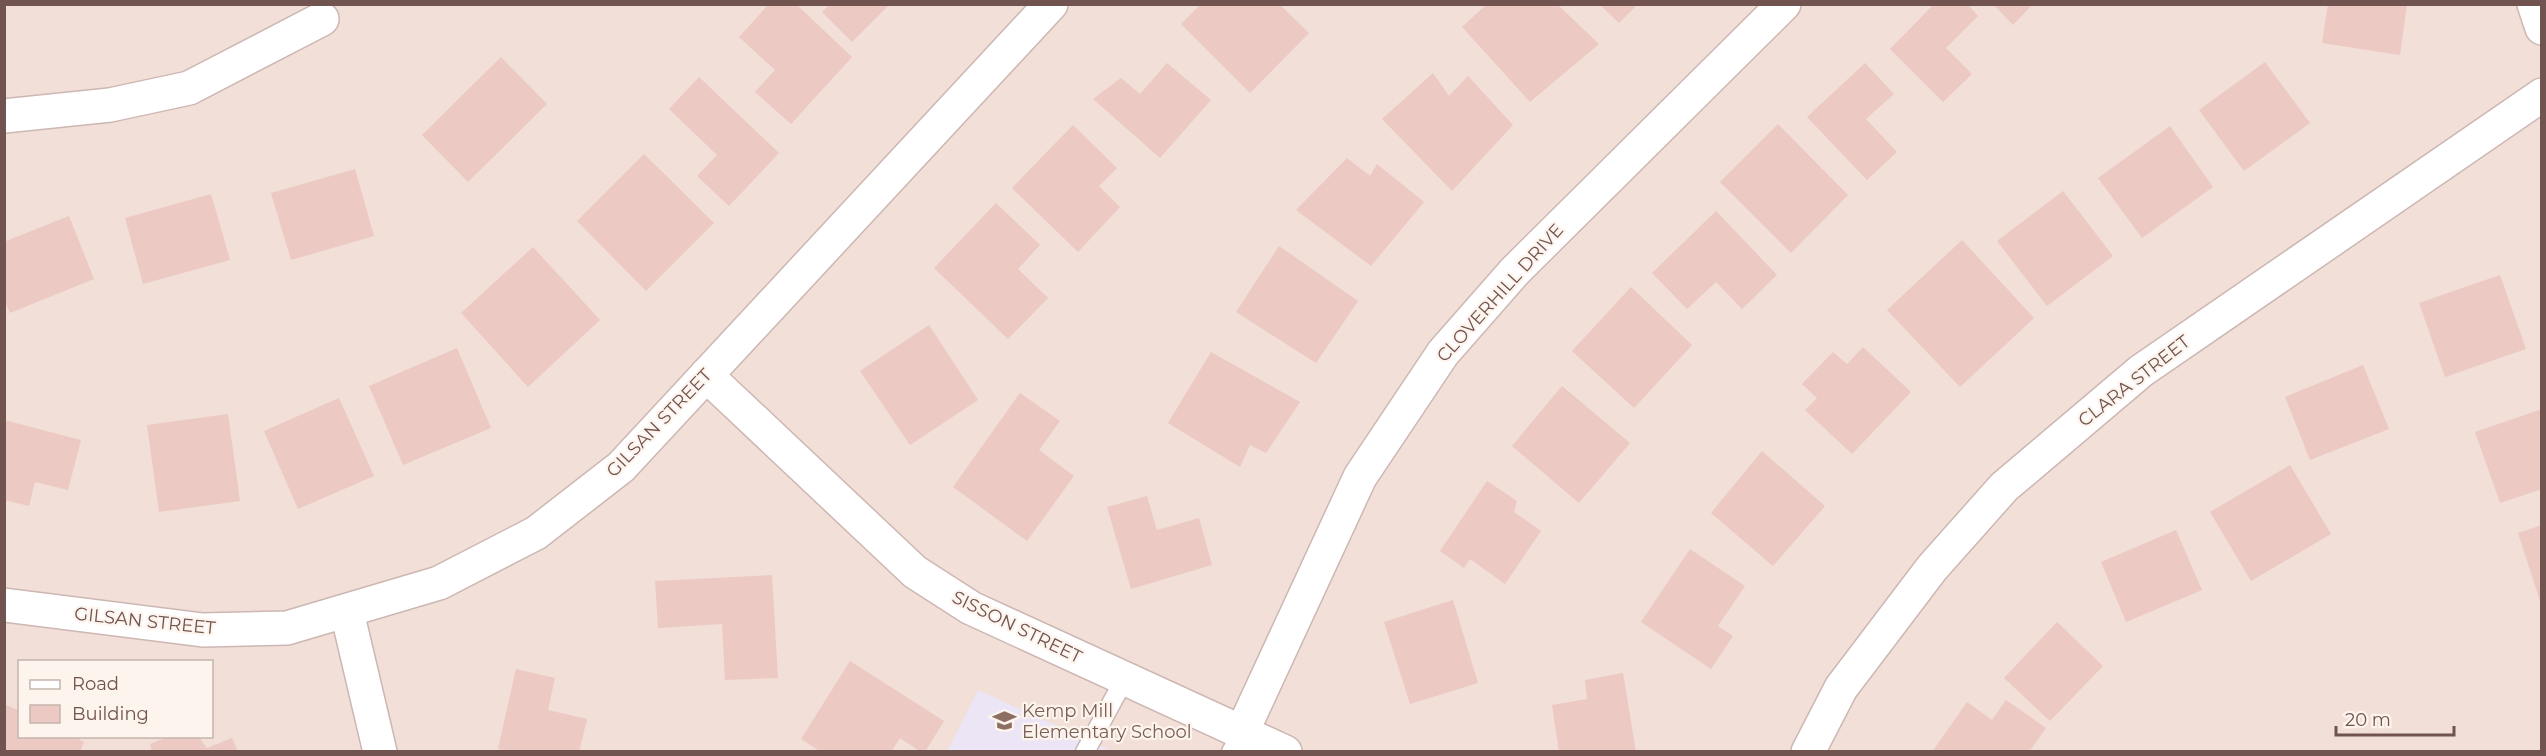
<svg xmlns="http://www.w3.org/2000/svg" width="2546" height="756" font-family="Montserrat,sans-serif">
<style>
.residential{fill:#f1dfd8;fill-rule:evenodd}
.education{fill:#ece5f6}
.building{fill:#ecc9c3}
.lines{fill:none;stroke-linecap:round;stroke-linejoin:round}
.lane-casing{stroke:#cdb7b3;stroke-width:21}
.street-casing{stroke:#cdb7b3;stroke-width:36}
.lane{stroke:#fff;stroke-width:18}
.street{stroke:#fff;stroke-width:33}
.labels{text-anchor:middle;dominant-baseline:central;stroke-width:4.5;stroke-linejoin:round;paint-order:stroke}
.street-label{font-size:18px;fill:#71534f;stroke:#fdf4ee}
.education-label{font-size:18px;fill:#785e54;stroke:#fdf4ee;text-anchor:start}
</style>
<rect width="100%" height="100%" fill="#faefe9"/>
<path class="residential" d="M4,5h2537v746h-2536zM20,662h192v74h-192z"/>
<path class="education" d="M978,690l134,61 -165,1z"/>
<path class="building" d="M769,4h27l56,53 -61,67 -36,-32 20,-22 -36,-33z
M830,4h60l-38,38 -30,-30z
M1487,4h70l42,40 -69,58 -68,-75z
M1599,4h39l-19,19z
M1934,4h33l11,12 -32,32 26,26 -29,28 -53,-53z
M1993,4h40l-20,21z
M2328,4h79l-7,51 -78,-12z
M1200,5h80l29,28 -59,60 -69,-69z
M501,57l46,47 -79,78 -46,-47z
M2265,62l45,61 -66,48 -45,-61z
M1167,63l44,37 -51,58 -67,-59 28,-21 19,16z
M1865,63l29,31 -28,25 31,33 -30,28 -60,-63z
M1433,73l16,23 19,-20 45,49 -61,66 -70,-72z
M699,77l80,76 -50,53 -32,-30 20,-21 -48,-46z
M1778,124l70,71 -57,58 -71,-71z
M1073,125l44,43 -18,18 21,21 -42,45 -66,-64z
M2170,126l43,61 -71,51 -44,-60z
M644,154l70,69 -68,68 -69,-70z
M1347,158l23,18 7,-12 47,38 -53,64 -75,-56z
M355,169l19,67 -83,24 -20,-67z
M2063,191l50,65 -66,50 -50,-65z
M211,194l19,66 -87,24 -18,-66z
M996,203l44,42 -22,24 30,29 -40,41 -74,-71z
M1716,211l61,64 -35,34 -26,-27 -29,27 -35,-36z
M69,216l25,63 -84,34 -6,-14v-57z
M1962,240l72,78 -74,69 -73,-77z
M1279,246l79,55 -42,62 -80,-51z
M533,247l67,73 -72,67 -67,-74z
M2500,275l26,74 -81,28 -26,-74z
M1631,287l61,58 -58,63 -62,-57z
M929,325l49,75 -68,45 -50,-74z
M1863,347l48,45 -59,62 -47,-44 12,-12 -15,-14 31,-32 14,12z
M457,348l34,80 -88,37 -34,-79z
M1211,352l89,50 -34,51 -16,-8 -10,22 -72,-44z
M2363,365l26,64 -79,31 -25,-63z
M1562,386l68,57 -51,60 -67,-57z
M1020,393l40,28 -21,29 35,26 -47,65 -74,-54z
M339,398l35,78 -76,33 -34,-78z
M2542,409v80l-42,14 -25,-71z
M228,414l12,87 -81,11 -12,-87z
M4,420l77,20 -13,50 -33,-8 -6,24 -25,-6z
M1762,451l63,55 -52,60 -62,-53z
M2290,465l41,69 -80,47 -41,-69z
M1487,481l30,20 -3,11 27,19 -36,53 -35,-25 -6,9 -24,-17z
M1147,496l10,34 42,-12 13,47 -81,24 -24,-82z
M2542,525v79h-1l-23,-71z
M2176,530l26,60 -76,32 -25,-60z
M1690,549l55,37 -27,40 15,10 -22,33 -70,-47z
M772,575l6,103 -53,2 -3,-56 -64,4 -3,-47z
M1453,600l25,83 -68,21 -26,-82z
M2057,622l46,44 -53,55 -46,-43z
M850,661l94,60 -19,31h-4l-21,-14 -9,14h-70l-20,-13z
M516,669l39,9 -7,32 39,9 -8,33h-69l-12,-3z
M1623,673l13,79h-77l-7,-47 35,-6 -2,-19z
M2006,700l40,28 -17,24h-97l35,-50 25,18z
M4,704l16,7v25h53l11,6 -4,10h-76z
M170,736h28l9,12 25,-10 6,14h-86l-2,-8z"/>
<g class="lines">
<defs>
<path id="lane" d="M1085,752l40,-74
M1231,752l11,-20"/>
<path id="street" d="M2534,4l8,24
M4,116l106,-11 79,-17 133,-69
M706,375l209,197 56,36 314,144
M4,605l199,25 84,-2 152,-45 97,-50 85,-66 430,-463
M347,612l33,140
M1242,732l118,-255 83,-124 72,-82 269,-267
M1808,752l33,-64 91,-120 72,-81 137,-116 401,-276"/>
</defs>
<use href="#lane" class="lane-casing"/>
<use href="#street" class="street-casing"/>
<use href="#lane" class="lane"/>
<use href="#street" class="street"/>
</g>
<defs>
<symbol id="school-bare" viewBox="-9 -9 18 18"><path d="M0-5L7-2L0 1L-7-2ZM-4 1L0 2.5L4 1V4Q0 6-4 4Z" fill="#8d6e63" stroke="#fdf4ee" stroke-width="2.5" paint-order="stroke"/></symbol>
</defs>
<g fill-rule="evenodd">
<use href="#school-bare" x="988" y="704" width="33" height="33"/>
</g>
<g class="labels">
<g class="street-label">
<text transform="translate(1500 293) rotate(-48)">CLOVERHILL DRIVE</text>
<text transform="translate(2134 381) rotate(-38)">CLARA STREET</text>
<text transform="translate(659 423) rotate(-46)">GILSAN STREET</text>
<text transform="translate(145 621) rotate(6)">GILSAN STREET</text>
<text transform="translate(1017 627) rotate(26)">SISSON STREET</text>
</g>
<g class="education-label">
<text x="1022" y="711">Kemp Mill<tspan x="1022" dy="21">Elementary School</tspan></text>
</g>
</g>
<rect width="2546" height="756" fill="none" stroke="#71534f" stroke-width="12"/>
<rect x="18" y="660" width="195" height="78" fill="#fdf4ee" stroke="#c5b4ae" stroke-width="1.5"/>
<rect x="30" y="680" width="30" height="9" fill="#ffffff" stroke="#c5b4ae" stroke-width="1.5"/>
<text x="72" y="690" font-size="18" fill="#71534f">Road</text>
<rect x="30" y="705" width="30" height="18" fill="#ecc9c3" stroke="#c5b4ae" stroke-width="1.5"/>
<text x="72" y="720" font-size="18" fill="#71534f">Building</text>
<path d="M2336 726v9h118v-9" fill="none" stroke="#71534f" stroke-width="3"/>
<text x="2345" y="726" font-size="18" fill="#71534f" stroke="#fdf4ee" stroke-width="4.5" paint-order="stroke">20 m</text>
</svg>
